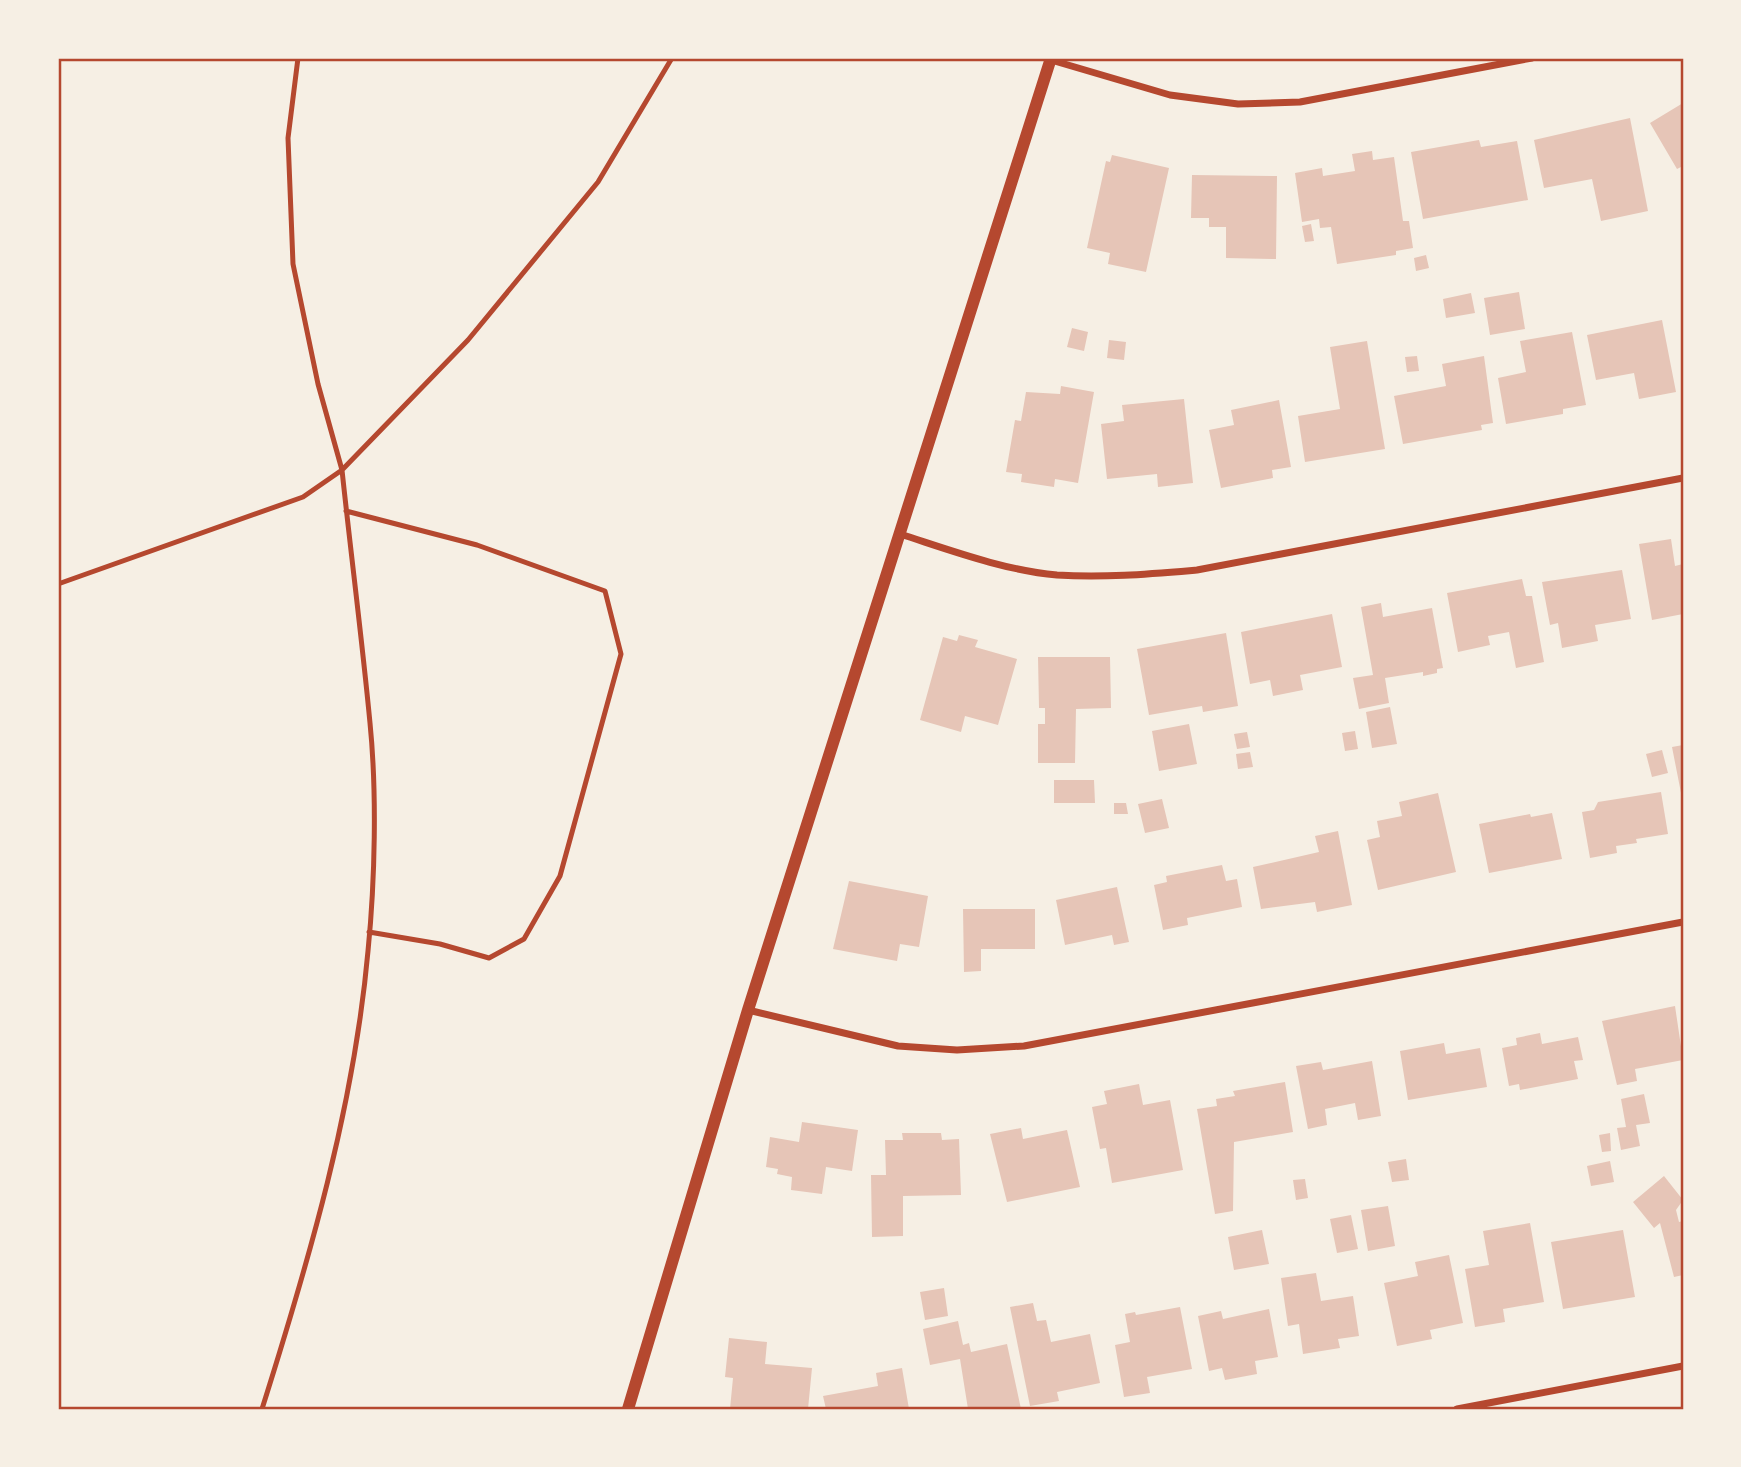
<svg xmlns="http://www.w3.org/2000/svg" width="1741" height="1467" font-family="'Noto Sans',sans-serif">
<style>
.building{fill:#e6c5b7}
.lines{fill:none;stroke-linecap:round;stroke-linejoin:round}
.service{stroke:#b5482f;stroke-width:5}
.minor{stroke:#b5482f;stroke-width:7}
.tertiary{stroke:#b5482f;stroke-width:12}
.neatline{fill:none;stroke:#b5482f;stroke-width:2.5}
</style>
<rect width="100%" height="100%" fill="#f6efe4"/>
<path class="building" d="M1683,103v63l-6,3 -27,-46z
M1630,118l18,93 -47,10 -9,-42 -48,9 -10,-48z
M1479,140l2,7 36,-6 11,59 -105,19 -12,-67z
M1372,151l1,9 21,-3 9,64h6l4,27 -17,3v4l-59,9 -6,-37 -11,1 -1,-9 -17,3 -7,-49 27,-5 1,8 32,-5 -3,-17z
M1112,155l57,13 -23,104 -38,-8 2,-11 -23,-5 19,-87 4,1z
M1192,175l85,1 -1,83 -50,-1v-31h-17v-9h-18z
M1311,224l3,17 -9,1 -3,-16z
M1426,255l3,13 -13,3 -2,-13z
M1519,292l6,37 -35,6 -6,-37z
M1471,293l4,20 -29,5 -3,-19z
M1662,320l14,72 -37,7 -5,-26 -38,7 -9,-45z
M1072,328l16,4 -4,19 -17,-4z
M1572,332l14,73 -23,4v5l-57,10 -8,-46 28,-6 -6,-31z
M1109,340l17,2 -2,18 -17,-2z
M1367,341l18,108 -80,13 -7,-46 42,-7 -10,-62z
M1417,356l2,15 -12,1 -2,-15z
M1484,356l9,67 -12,2 1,5 -79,14 -9,-48 52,-10 -4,-22z
M1061,386l33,6 -16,91 -23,-4 -1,8 -33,-5 1,-8 -16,-2 9,-52 6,1 5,-29 34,2z
M1184,399l9,84 -35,4 -1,-13 -50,5 -6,-55 23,-3 -2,-16z
M1279,400l12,67 -19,3 1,8 -52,10 -12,-58 25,-5 -3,-15z
M1671,539l4,27 8,-2v50l-31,6 -13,-76z
M1622,570l9,49 -36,6 3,16 -36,7 -4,-25 -8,2 -8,-43z
M1522,579l4,17h6l12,66 -28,6 -7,-36 -21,4 2,9 -32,7 -11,-59z
M1381,603l2,14 49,-9 11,60 -6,1v4l-14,3v-4l-38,6 4,25 -30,6 -6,-31 20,-3 -12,-68z
M1332,614l10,53 -42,8 3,15 -30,6 -3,-16 -20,4 -9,-52z
M1226,633l12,73 -35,6 -1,-6 -53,9 -12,-66z
M959,635l19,5 -3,7 42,12 -19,66 -33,-9 -4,16 -41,-12 23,-83 14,4z
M1038,657h72l1,51 -35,1 -1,54h-37v-39h7v-16h-6z
M1390,707l7,37 -25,4 -6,-36z
M1189,724l8,40 -38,7 -7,-40z
M1355,731l3,18 -13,2 -3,-18z
M1247,732l3,15 -13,2 -3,-15z
M1683,745v53h-1l-10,-51z
M1662,750l6,23 -16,4 -6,-23z
M1250,752l3,15 -15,2 -2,-15z
M1054,780h40l1,23h-41z
M1661,792l7,42 -32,5 1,4 -21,3 1,7 -27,5 -8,-46 12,-2 4,-8z
M1438,793l18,79 -78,18 -11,-50 13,-3 -3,-16 25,-5 -3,-14z
M1162,799l7,29 -24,5 -7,-29z
M1114,803h12l2,11h-14z
M1552,813l10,46 -73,14 -10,-49 51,-10 1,3z
M1338,831l14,74 -35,7 -2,-10 -54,7 -8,-42 66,-15 -4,-16z
M1222,865l4,16 11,-2 5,28 -55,11 1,7 -25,5 -9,-45 13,-3 -1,-6z
M849,881l79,15 -9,51 -19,-3 -3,17 -64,-12z
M1117,887l12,55 -15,3 -2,-10 -47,10 -9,-45z
M963,909h72v40h-54v22l-17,1z
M1675,1006l8,54 -48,9 2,12 -20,4 -15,-64z
M1540,1033l2,11 36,-7 5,23 -9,1 4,18 -58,11 -1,-6 -10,2 -7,-38 15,-3 -1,-7z
M1444,1043l2,11 34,-6 7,39 -79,13 -8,-49z
M1372,1061l9,55 -23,4 -3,-17 -30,6 2,16 -19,4 -12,-63 25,-4 2,8z
M1285,1082l8,50 -59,10 -1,69 -18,3 -18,-105 20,-3 -1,-7 19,-3 -2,-5z
M1139,1084l4,21 27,-5 13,70 -71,13 -6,-35 -6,1 -8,-42 15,-3 -3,-13z
M1644,1094l6,29 -14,2 4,21 -19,4 -4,-22 9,-1 -5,-28z
M802,1122l56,8 -6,41 -26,-4 -4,27 -31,-4 1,-13 -15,-3 1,-5 -12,-2 4,-30 29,5z
M1021,1128l2,11 44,-9 13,57 -73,15 -17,-68z
M902,1133h39l1,7 17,-1 2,56 -58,1v40l-31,1 -1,-62h15l-1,-35h18z
M1610,1133l1,18 -9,1 -3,-17z
M1406,1159l3,21 -17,2 -4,-20z
M1610,1161l4,21 -23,4 -4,-20z
M1664,1176l19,24 -7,10 3,12 4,-1v54l-9,2 -14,-54 -6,5 -21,-26z
M1305,1179l3,19 -12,2 -3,-20z
M1388,1206l7,40 -27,5 -7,-41z
M1351,1215l7,34 -21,4 -7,-34z
M1530,1223l14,79 -41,7 2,13 -30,5 -10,-58 24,-4 -6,-34z
M1262,1230l7,34 -35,6 -6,-33z
M1623,1230l12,67 -72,12 -12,-67z
M1449,1255l14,68 -33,7 2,9 -35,7 -13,-63 34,-7 -3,-14z
M1316,1273l5,28 32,-5 6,40 -21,3 2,9 -37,6 -4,-30 -11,2 -7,-48z
M944,1288l4,28 -23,4 -5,-28z
M1033,1303l4,18 9,-1 5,22 39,-8 10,49 -43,9 2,9 -29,5 -20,-99z
M1180,1307l12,62 -45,8 3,16 -26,4 -9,-52 15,-3 -5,-28 10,-2 1,3z
M1269,1309l9,48 -23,4 2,13 -32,6 -3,-12 -13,3 -11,-55 23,-5 2,8z
M958,1321l5,24 6,-2 2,9 36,-8 14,65h-53l-8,-50 -30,6 -7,-36z
M729,1338l38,4 -2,22 47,4 -4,41h-78l3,-31 -8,-1z
M902,1368l7,41h-83l-3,-13 55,-10 -2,-13z"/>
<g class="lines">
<path class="service" d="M346,511l131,34 128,46 16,63 -61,222 -36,63 -35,19 -49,-14 -71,-12
M58,584l245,-87 39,-27 -24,-86 -25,-120 -5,-126 10,-80
M262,1409c47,-149 92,-302 106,-458 7,-70 9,-158 2,-228 -8,-84 -19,-168 -28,-253l126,-130 130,-158 74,-124"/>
<path class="minor" d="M1051,60l119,35 68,9 62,-2 232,-44
M900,534c50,16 103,36 157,41 47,3 92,-1 140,-5l486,-92
M748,1010l150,36 59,4 67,-4 659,-124
M1457,1409l226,-43"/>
<path class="tertiary" d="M628,1409l120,-399 303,-952"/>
</g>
<rect width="1741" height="1467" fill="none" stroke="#f6efe4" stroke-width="119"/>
<rect x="60" y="60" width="1622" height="1348" class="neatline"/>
</svg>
